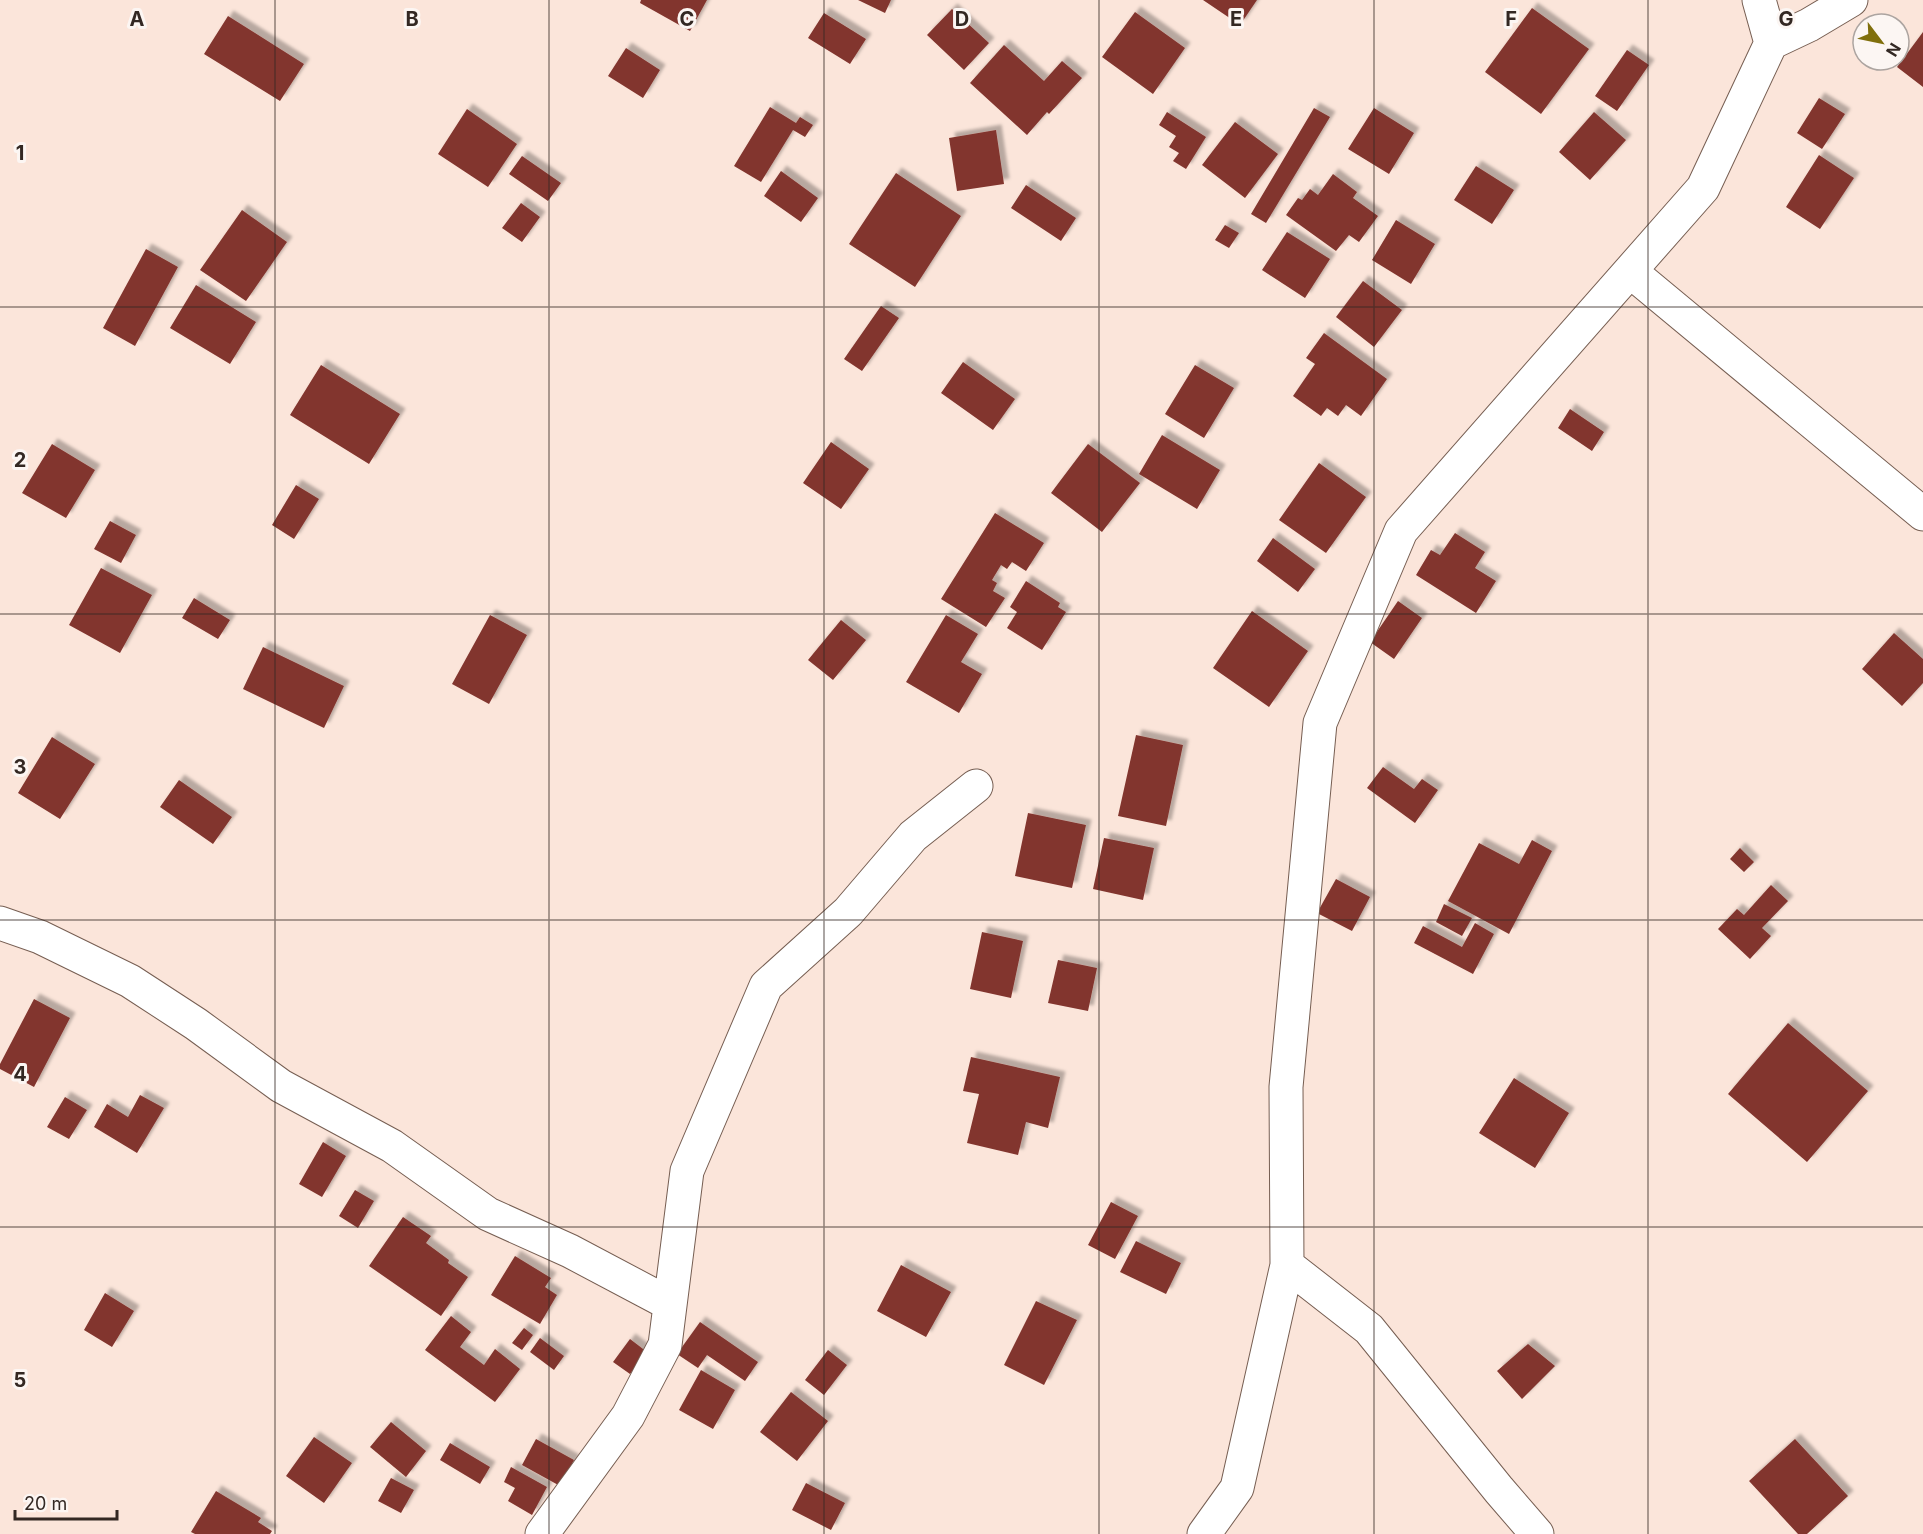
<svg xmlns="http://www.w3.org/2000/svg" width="1923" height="1534" font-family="Inter,sans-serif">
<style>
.building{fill:#82352e;filter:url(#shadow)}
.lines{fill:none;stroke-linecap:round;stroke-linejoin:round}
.minor-casing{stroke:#765e52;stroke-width:35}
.minor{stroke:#fff;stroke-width:33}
.grid{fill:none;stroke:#332823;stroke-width:1.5;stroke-opacity:0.55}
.grid-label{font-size:20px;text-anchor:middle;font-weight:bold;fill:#332823;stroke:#fcf6f3;stroke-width:6;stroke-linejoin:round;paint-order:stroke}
</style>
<defs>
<filter id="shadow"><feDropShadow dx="5.5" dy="-5.5" stdDeviation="1.5" flood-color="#0004"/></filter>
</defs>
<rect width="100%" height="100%" fill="#fbe5da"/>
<path class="building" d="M641,0h66l-17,31 -50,-28z
M858,0h33l-6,13z
M1203,0h54l-17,25z
M1532,8l57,41 -48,65 -56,-42z
M952,9l37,34 -25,27 -37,-35z
M1135,12l50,36 -32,46 -51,-37z
M824,13l42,26 -16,25 -42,-26z
M228,16l76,48 -24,37 -76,-47z
M1923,32v55l-26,-20z
M1004,45l40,36 18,-20 20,17 -33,36 -2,-2 -20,23 -57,-52z
M626,48l34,22 -17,28 -35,-22z
M1627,50l22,15 -32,46 -22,-15z
M1819,98l26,16 -23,35 -25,-16z
M770,107l26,16 4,-6 13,8 -8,12 -12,-7 -32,52 -27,-16z
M1314,108l16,9 -64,106 -15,-9z
M1374,108l40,25 -25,41 -41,-25z
M467,109l50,35 -29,43 -50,-33z
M1167,112l39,25 -20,32 -13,-8 6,-8 -10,-6 7,-11 -17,-11z
M1594,112l32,28 -36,40 -31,-28z
M1235,122l43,32 -33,44 -43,-33z
M996,130l8,54 -47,7 -8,-53z
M1819,155l35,23 -34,51 -34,-22z
M522,156l39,27 -13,18 -39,-27z
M1476,166l38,24 -22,34 -38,-24z
M781,171l37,27 -17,24 -37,-26z
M896,173l65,43 -46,71 -66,-43z
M1333,174l24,18 -4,6 25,18 -19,26 -10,-7 -13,16 -50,-36 12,-17 4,2 8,-11 8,6z
M1026,185l50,33 -15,23 -50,-33z
M521,203l19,14 -18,25 -20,-14z
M242,210l45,32 -41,59 -46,-31z
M1396,220l39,24 -24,40 -39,-24z
M1225,225l14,8 -10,15 -14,-8z
M1287,232l43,27 -25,39 -43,-28z
M146,249l32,18 -43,79 -32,-18z
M1363,281l39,29 -28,37 -38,-30z
M196,285l60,37 -26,42 -60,-36z
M881,306l18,12 -37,53 -18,-12z
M1324,333l63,46 -26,37 -15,-11 -8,11 -11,-8 -6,8 -28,-20 22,-32 -9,-6z
M963,362l52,37 -22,31 -52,-37z
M321,365l79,49 -31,50 -79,-49z
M1195,365l39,23 -30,50 -39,-24z
M1570,409l34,23 -12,19 -34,-23z
M1162,435l58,35 -23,39 -58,-35z
M831,442l38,27 -28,40 -38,-26z
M52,444l43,26 -29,48 -44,-25z
M1088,444l52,39 -38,49 -51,-39z
M1319,463l47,34 -40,56 -47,-33z
M296,485l23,14 -25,40 -22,-14z
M995,513l49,30 -18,28 -14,-9 -5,7 -6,-4 -9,15 5,3 -4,8 12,7 -19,29 -45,-28z
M110,521l26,14 -15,28 -27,-14z
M1455,533l30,19 -10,16 21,13 -20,32 -60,-38 15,-25 9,5z
M1273,538l42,31 -17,23 -41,-31z
M101,568l51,27 -32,58 -51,-28z
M1026,581l34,22 -2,4 8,5 -24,38 -35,-22 10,-16 -7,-5z
M194,598l36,22 -12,19 -36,-21z
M1398,601l24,17 -28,41 -24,-17z
M1252,611l56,40 -39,56 -56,-39z
M490,615l37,20 -38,69 -37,-20z
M946,615l32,19 -17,28 21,12 -23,39 -53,-31z
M841,620l25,20 -33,40 -25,-20z
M1894,633l29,26v24l-21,23 -40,-37z
M263,647l81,39 -20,42 -81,-39z
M1136,735l47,10 -17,81 -48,-10z
M52,737l43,27 -35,55 -42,-26z
M1383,767l31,22 8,-10 16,11 -23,33 -48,-35z
M179,780l53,37 -19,27 -53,-37z
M1028,813l58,12 -14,63 -57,-12z
M1104,838l50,10 -11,52 -50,-11z
M1532,840l20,11 -43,83 -61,-33 31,-58 40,21z
M1740,848l14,14 -10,10 -14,-13z
M1336,879l34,18 -18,34 -35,-18z
M1771,885l17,16 -26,27 9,8 -21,23 -32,-30 19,-20 7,6z
M1444,904l28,14 -10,18 -26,-14z
M1475,923l19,11 -21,40 -59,-31 9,-17 39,21z
M982,932l41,9 -12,57 -41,-9z
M1058,960l39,8 -9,43 -40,-8z
M34,999l36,19 -36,69 -34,-18v-5z
M1788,1023l80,68 -61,71 -79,-68z
M971,1057l89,20 -12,51 -22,-6 -8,33 -51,-12 12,-49 -16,-3z
M1514,1078l55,35 -34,55 -56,-35z
M140,1095l24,13 -27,45 -43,-26 13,-23 21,13z
M65,1097l22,13 -18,29 -22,-12z
M323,1142l23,14 -24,41 -23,-13z
M355,1190l19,11 -16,27 -19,-12z
M1111,1202l27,14 -23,43 -27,-14z
M403,1217l28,19 -5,7 23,17 -1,3 20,14 -27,39 -72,-50z
M1136,1241l45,22 -15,31 -46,-22z
M515,1256l36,22 -6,9 12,8 -17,29 -49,-29z
M901,1265l50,27 -25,45 -49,-26z
M105,1293l29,18 -22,36 -28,-17z
M1036,1301l41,19 -33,65 -40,-20z
M451,1316l20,16 -11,15 24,18 11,-16 25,20 -25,33 -70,-52z
M700,1322l58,40 -13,19 -38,-26 -9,13 -21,-14z
M524,1328l9,7 -11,15 -10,-7z
M540,1338l24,18 -10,14 -24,-18z
M630,1339l17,13 -17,22 -17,-12z
M1528,1344l27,22 -33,33 -25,-28z
M828,1350l19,15 -23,30 -19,-15z
M701,1370l34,20 -22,39 -34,-19z
M791,1392l37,29 -31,40 -37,-29z
M391,1422l35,29 -20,26 -36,-30z
M314,1437l38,26 -28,40 -38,-27z
M536,1439l38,21 -14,26 -38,-21z
M1795,1439l53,57 -41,38h-9l-49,-53z
M450,1443l40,24 -10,17 -40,-24z
M511,1467l36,20 -15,28 -24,-14 7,-13 -11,-6z
M391,1478l23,12 -13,23 -23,-12z
M806,1483l39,20 -14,27 -39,-20z
M216,1491l45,27 -3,4 14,9 -2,3h-75l-4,-2z"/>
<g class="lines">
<defs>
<path id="minor" d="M1771,43l38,-18 42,-25
M1630,271l293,243
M0,923l40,14 90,44 66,43 85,62 111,60 96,68 82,37 100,53
M1287,1265l82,64 130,161 38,44
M542,1534l86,-118 37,-71 22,-174 79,-185 82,-74 65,-76 63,-50
M1204,1534l33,-46 50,-223 -1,-178 34,-364 81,-192 302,-343 68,-145 -12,-43"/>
</defs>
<use href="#minor" class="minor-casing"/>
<use href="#minor" class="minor"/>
</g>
<path class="grid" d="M275,0v1534M549,0v1534M824,0v1534M1099,0v1534M1374,0v1534M1648,0v1534M0,307h1923M0,614h1923M0,920h1923M0,1227h1923"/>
<g class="grid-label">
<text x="137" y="26">A</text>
<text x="412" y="26">B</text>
<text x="687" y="26">C</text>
<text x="962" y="26">D</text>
<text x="1236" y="26">E</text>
<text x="1511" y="26">F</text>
<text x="1786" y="26">G</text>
<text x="20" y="160">1</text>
<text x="20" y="467">2</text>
<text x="20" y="774">3</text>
<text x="20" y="1081">4</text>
<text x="20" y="1387">5</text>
</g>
<g transform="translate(1881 42) rotate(122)"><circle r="28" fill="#fcf6f3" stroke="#aca4a0" stroke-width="1.5"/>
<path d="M0-4.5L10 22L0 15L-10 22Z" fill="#806f0c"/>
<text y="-9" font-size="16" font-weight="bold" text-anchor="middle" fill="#332823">N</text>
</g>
<path d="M15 1510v9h102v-9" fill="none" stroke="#332823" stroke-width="3"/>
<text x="24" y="1510" font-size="18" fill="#332823" stroke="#fcf6f3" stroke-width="4.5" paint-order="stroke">20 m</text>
</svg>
